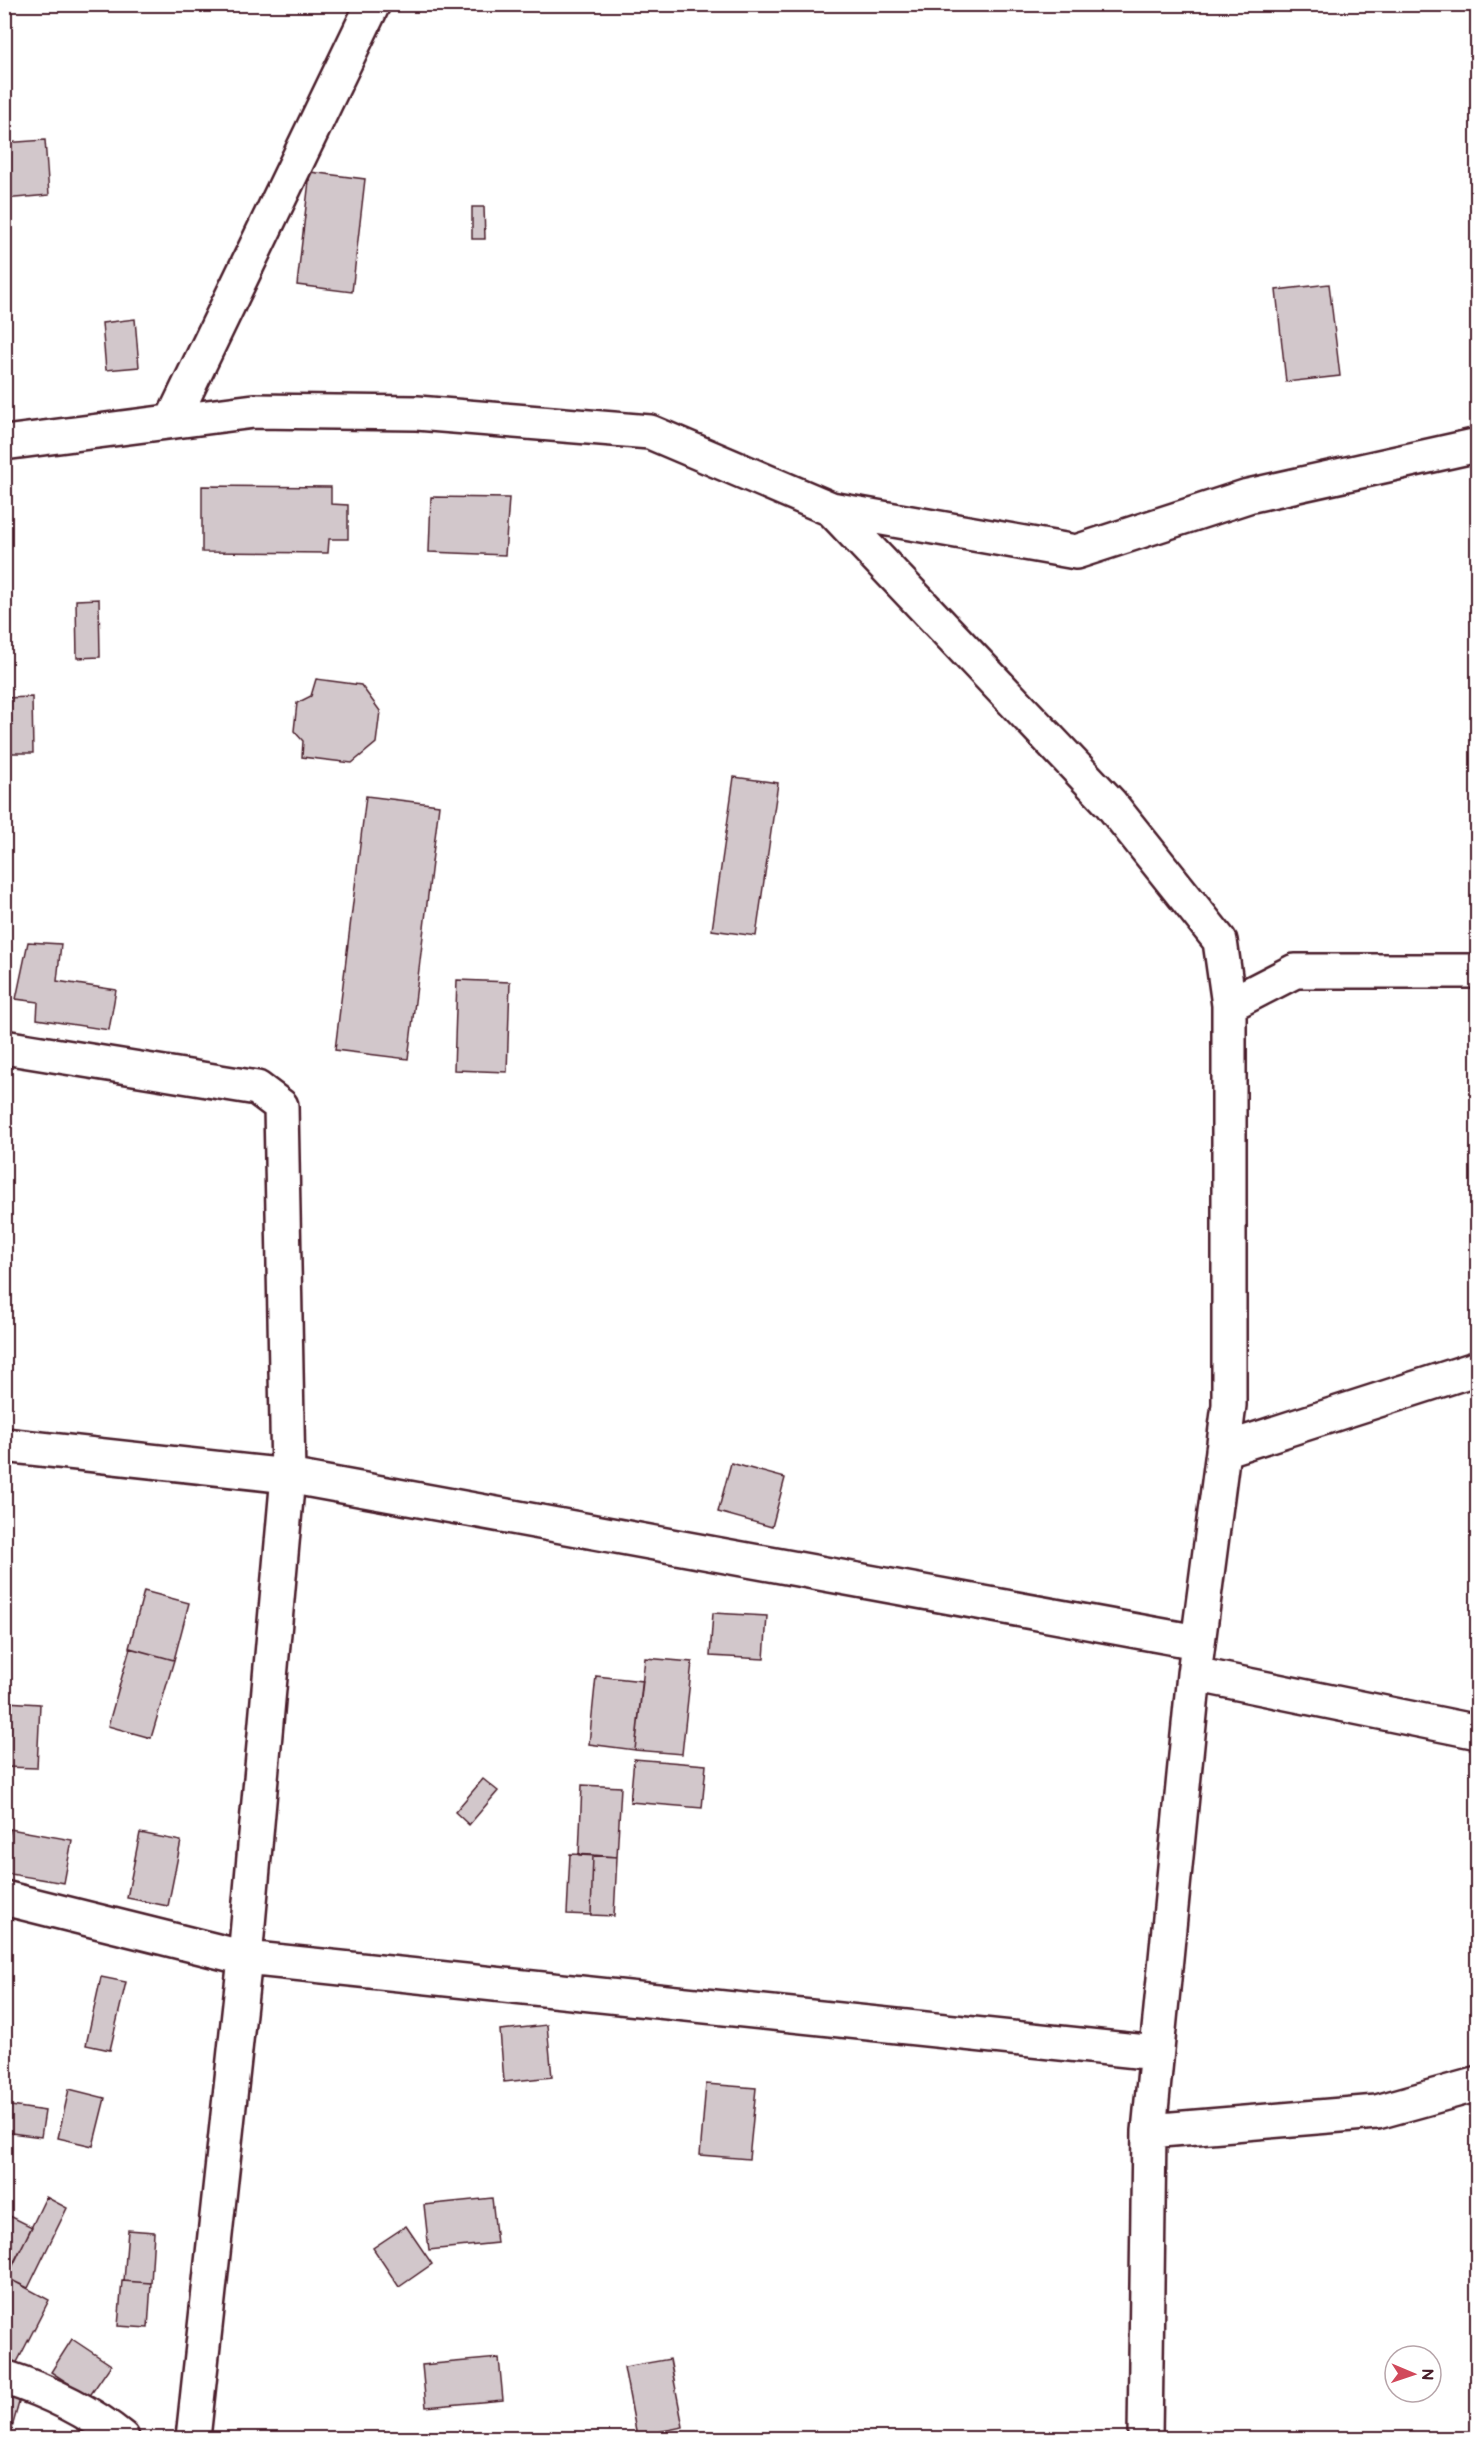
<svg xmlns="http://www.w3.org/2000/svg" width="1482" height="2443" font-family="'Balsamiq Sans',sans-serif">
<style>
.building{fill:#d2c7cb;stroke:#4a1f2b;stroke-width:1.5}
.lines{fill:none;stroke-linecap:round;stroke-linejoin:round}
.minor-casing{stroke:#4a1f2b;stroke-width:38}
.minor{stroke:#fff;stroke-width:33}
</style>
<rect width="100%" height="100%" fill="#fff"/>
<filter id="ink" filterUnits="userSpaceOnUse"><feTurbulence type="fractalNoise" baseFrequency=".0167" numOctaves="2"/><feDisplacementMap in="SourceGraphic" scale="12" xChannelSelector="R" yChannelSelector="G"/><feConvolveMatrix kernelMatrix="1 2 1 2 8 2 1 2 1" color-interpolation-filters="sRGB"/></filter>
<g filter="url(#ink)">
<path class="building" d="M45,140l4,55 -45,4v-56z
M310,172l55,7 -13,113 -55,-7z
M472,207h12l1,32h-13z
M1329,284l11,92 -54,6 -10,-92z
M135,319l4,48 -33,3 -4,-47z
M202,486l129,1v17l17,1v34h-19l-1,14 -126,-1z
M431,497l78,1 -4,57 -76,-3z
M99,599l1,58 -23,1 -1,-58z
M316,679l45,6 19,26 -4,32 -24,20 -50,-6 1,-16 -9,-10 3,-28 14,-7z
M32,697l1,56h-29v-55z
M734,777l44,6 -22,153 -44,-6z
M366,796l73,9 -31,254 -73,-9z
M28,942l33,2 -4,37 59,9 -7,40 -72,-11 1,-17 -22,-3z
M457,980l53,2 -3,90 -53,-2z
M731,1463l54,15 -13,49 -54,-15z
M144,1591l45,12 -15,57 -45,-12z
M713,1613l54,3 -3,43 -54,-3z
M130,1648l44,12 -23,78 -43,-12z
M645,1658l47,4 -10,92 -47,-4z
M596,1676l47,5 -8,69 -46,-6z
M6,1702l34,2 -3,64 -33,-1z
M634,1759l72,6 -4,43 -72,-6z
M483,1779l15,12 -29,34 -14,-13z
M582,1785l39,2 -4,70 -38,-2z
M10,1829l62,11 -8,43 -60,-10z
M140,1833l41,8 -13,65 -41,-8z
M570,1854l23,1 -2,60 -24,-1z
M593,1855l24,2 -3,59 -23,-1z
M101,1977l25,5 -16,68 -24,-5z
M547,2025l5,52 -48,5 -4,-52z
M706,2084l50,4 -7,71 -49,-4z
M69,2089l36,9 -12,48 -35,-8z
M4,2105l41,6 -4,26 -37,-5z
M46,2197l21,11 -39,80 -21,-10z
M492,2198l5,45 -68,7 -5,-45z
M4,2213l28,14 -28,54z
M406,2226l26,38 -33,23 -26,-39z
M128,2230l26,2 -3,51 -27,-2z
M8,2278l41,22 -37,72 -8,-4v-83z
M122,2281l29,2 -3,45 -30,-2z
M72,2339l39,26 -22,32 -38,-25z
M499,2358l4,42 -77,7 -4,-42z
M670,2359l13,68 -46,9 -13,-69z
M4,2387l18,5 -11,39 -7,-1z"/>
<g class="lines">
<defs>
<path id="minor" d="M172,421l201,-417
M4,443l250,-32 163,2 233,19 181,77 279,294 110,138 9,64v400l-35,269 -45,457 -4,307
M831,509l245,43 172,-56 230,-51
M1229,1005l66,-34h183
M4,1047l253,41 24,18 7,370 -43,482 -52,480
M4,1445l284,31 909,166
M1223,1450l255,-82
M1194,1674l284,58
M4,1898l241,60 911,95
M1149,2131l228,-19 101,-28
M4,2377c43,14 83,32 118,61"/>
</defs>
<use href="#minor" class="minor-casing"/>
<use href="#minor" class="minor"/>
</g>
</g>
<rect width="1482" height="2443" fill="none" stroke="#fff" stroke-width="24"/>
<rect x="12" y="12" width="1458" height="2419" fill="none" stroke="#4a1f2b" stroke-width="2" filter="url(#ink)"/>
<g transform="translate(1413 2374) rotate(92)"><circle r="28" fill="#ffffff" stroke="#b7a5aa" stroke-width="1.5"/>
<path d="M0-4.5L10 22L0 15L-10 22Z" fill="#d1495b"/>
<text y="-9" font-size="16" font-weight="bold" text-anchor="middle" fill="#4a1f2b">N</text>
</g>
</svg>
